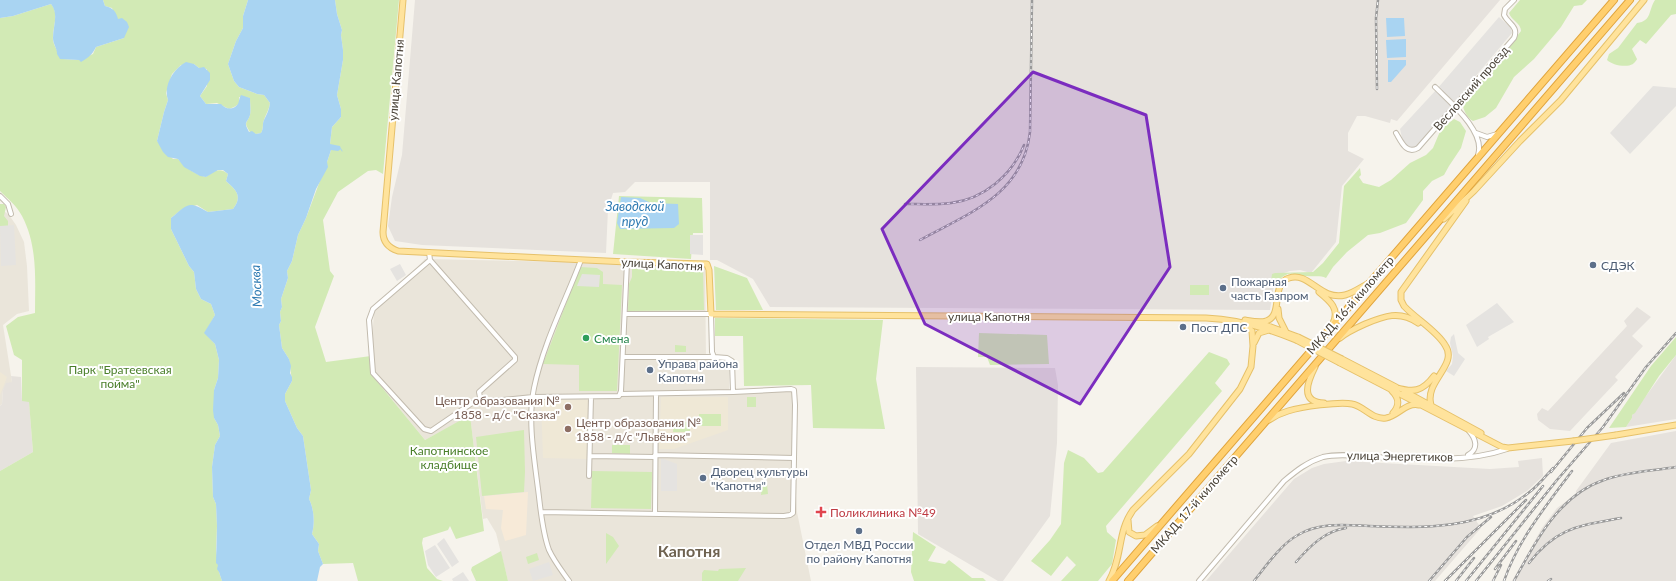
<svg xmlns="http://www.w3.org/2000/svg" width="1676" height="581" font-family="Lato,sans-serif">
<style>
.residential{fill:#eae5da}
.commercial{fill:#f7ead8}
.industrial{fill:#e6e2dd}
.education{fill:#efe8d6}
.green{fill:#d2eab5}
.parking{fill:#e5e3e0}
.water{fill:#a9d4f2}
.lines{fill:none;stroke-linecap:round;stroke-linejoin:round}
.stream{stroke:#a9d4f2;stroke-width:1}
.minor-casing{stroke:#c2bbae;stroke-width:6}
.major-casing{stroke:#e6c16a;stroke-width:7}
.highway-casing{stroke:#e0a43c;stroke-width:8}
.minor{stroke:#fff;stroke-width:4}
.major{stroke:#ffe39c;stroke-width:5}
.highway{stroke:#ffcf6e;stroke-width:6}
.rail-casing{stroke:#9a9a9a;stroke-width:2.5}
.rail{stroke:#fff;stroke-width:1;stroke-dasharray:3;stroke-linecap:butt}
.major-bridge-casing{stroke:#e6c16a;stroke-width:7;stroke-linecap:butt}
.major-bridge{stroke:#ffe39c;stroke-width:5}
.marked{fill:#7b2cbf;fill-opacity:0.2;stroke:#7b2cbf;stroke-width:3;stroke-linejoin:round}
.service-dot{fill:#5c6f8a;stroke:#fff;stroke-width:1.5}
.leisure-dot{fill:#2e9e5b;stroke:#fff;stroke-width:1.5}
.education-dot{fill:#8d6e63;stroke:#fff;stroke-width:1.5}
.health-dot{fill:#e0444e;stroke:#fff;stroke-width:1.5}
.labels{text-anchor:middle;dominant-baseline:central;stroke-width:4;stroke-linejoin:round;paint-order:stroke}
.street-label{font-size:12px;fill:#4b4439;stroke:#fff}
.service-label{font-size:12px;fill:#4e5e75;stroke:#fff;text-anchor:start}
.leisure-label{font-size:12px;fill:#27864d;stroke:#fff;text-anchor:start}
.park-label{font-size:12px;fill:#4a7f2a;stroke:#fff}
.education-label{font-size:12px;fill:#785e54;stroke:#fff;text-anchor:end}
.health-label{font-size:12px;fill:#be3a42;stroke:#fff;text-anchor:start}
.water-label{font-size:13px;font-style:italic;fill:#2e7ab2;stroke:#fff}
.district-label{font-size:16px;font-weight:bold;fill:#6e6250;stroke:#fff}
</style>
<rect width="100%" height="100%" fill="#f6f3ec"/>
<path class="residential" d="M0,208l9,7 7,10 8,17 3,24 2,45 -12,3 -14,11 9,57 -9,8 -1,14 -2,2z
M425,259l280,6 1,95h23v34l63,-3v38l5,83 14,69h-303l-12,-48 -9,-15 -4,1 -13,-103 -45,24 -54,-66v-18l3,-44z"/>
<path class="commercial" d="M528,492l-2,43 -21,6 -4,-13 2,-18 -17,-1 -2,-13z"/>
<path class="industrial" d="M415,0h1085l-103,121 -6,-2 -1,4 -25,-7h-8l-9,17v18l16,8 -22,27 -6,56 -25,31 -11,-3 -10,1 -9,3 -5,7 -3,9 -3,20 -500,-3 -17,-28 -36,-19h-7v-78h-75l-10,10 -12,1 -5,16 -2,44 -184,-8 -27,-4 -7,-15 4,-29 10,-42z
M1637,307l14,10 -19,19 11,10 -28,31 3,3 -48,51 -20,-2 -12,-9 -1,-6 5,-6 6,3 79,-85 -3,-5z
M1676,355v64l-50,8 6,-9v-3z
M916,367l139,1 3,17 -1,58 -7,73 -47,65h-5l-80,-47z
M11,376l10,1 1,24h7l4,51 -33,19v-65l2,-2 1,-14 3,-7 6,-1z
M1676,431v150h-164l30,-53 15,-20 19,-14v-3l35,-48z
M1542,458l1,18 -16,15 -25,15 -29,10 8,12 -46,53h-229l88,-102 18,-11 12,-4 22,-3 144,8 29,-2 -1,-6z"/>
<path class="education" d="M0,372l7,5 -7,18z
M661,397h67v33l-54,19h-15z
M541,400h48l-2,59 -44,-1z"/>
<path class="green" d="M103,0h145l-5,16v12l-7,13 -8,23 6,17 5,6 18,7 7,1 6,8c-1,7 -4,11 -6,17 -2,4 0,8 -3,13l-5,1 -6,-2c-7,-11 -3,-8 0,-17 1,-5 0,-12 0,-17l-11,-1v7l-5,3 -5,2 -12,-6 -11,1 -6,-8 7,-10v-17l-8,-1 -5,-4 -13,1 -9,9 -6,19 2,7 -4,12 -7,29 16,18h5c8,9 16,15 28,18 8,-6 13,-10 22,-3l-2,7c10,9 17,15 7,28l-25,3 -11,-7 -16,5 -10,8v11l18,37 5,6 2,17 5,10 10,5 4,11 -10,18 10,11 4,16 -1,18 -4,12v28l4,7 2,11 -5,9 -3,22 1,30 3,7 1,22 -1,24 3,22 3,9h-222v-110l33,-19 -4,-50 -7,-1v-41l-8,-5 -8,-29 12,-9 17,-4c0,-32 3,-67 -13,-97 -5,-10 -14,-17 -22,-25v-173l13,-2 38,-12c9,10 1,23 2,36 1,7 6,13 10,19l16,1 14,-6 3,-7 28,-9 -12,-30 -7,-2z
M335,0h64l-16,174 -7,-4 -8,1 -30,21 -15,28 7,51 4,5 -19,51 11,35 45,-6v18l54,66 45,-25 14,116 -28,8 -6,-13 -2,4 -25,8 -1,5 5,25 10,11 6,2h-85l-5,-18 -30,1 -5,-13 1,-7 -7,-10c3,-11 2,-25 -3,-35l2,-9 -8,-54 -6,-8 -12,-27v-7l7,-13 -3,-22 -7,-11 -3,-23 2,-4 -1,-9 2,-5 -1,-8 7,-21 -1,-7 5,-10 6,-26 8,-17 21,-56 4,-12 -1,-6 2,-17 9,-10v-8l-4,-14 6,-35v-10l-2,-15 1,-5 -5,-16z
M1520,0h67l-5,5 -8,1 -13,21 -27,32 -20,18 -18,31 -11,9 -12,4c-6,-3 -11,-13 -10,-19l19,-21 39,-50c0,-8 -10,-11 -12,-18z
M1655,0h21v14l-5,1 -25,29 -6,-4 -8,9 5,10c0,1 -4,5 -4,5 -7,4 -21,1 -26,-4l2,-6 9,-6 19,-25c15,-2 11,-12 18,-23z
M1454,119l6,3 6,9 -5,17 -12,18 -5,9 -12,6 -9,10v9l-17,23 -26,10 -12,2 -21,17 -14,15 -7,11c-6,-3 -12,-1 -19,-2 -14,0 -17,-8 -30,6l-6,-1 1,-7 3,-1 38,-1 10,-9 16,-20 5,-57 16,-18 1,7 -2,2 4,6 16,4 12,-7 19,-17 16,-8 7,-7 8,-19z
M619,196l83,2 1,35h-10l-2,26 -78,-5z
M0,204h4l2,3 -2,9 4,5v5h-8z
M714,266l33,12 16,32h-47z
M580,267l17,1 6,4v12l19,1 -5,106h-38v-26l-36,-1z
M632,268l71,1 1,41 -76,1 1,-27 3,-7z
M1190,285h19v10h-19z
M715,318l168,2 -7,59 9,50 -72,-1 -2,-43 -67,1 -1,-50h-28z
M979,333l68,2 2,29 -59,1 -3,-8h-9z
M1676,337v18l-17,21 -24,37 -3,2v3l-6,9 -17,1 42,-62z
M675,345l11,1v6h-11z
M1209,352l18,7 3,5 -15,19 7,8 -116,135 1,6 9,8 -4,24 -14,17h-37l15,-16 -9,-9 -16,20 -20,-15 19,-21 11,-16 3,-61 4,-13 16,8 14,15 5,-1z
M747,397h9v10h-9z
M699,414h22v12h-22z
M674,422h16v10h-17z
M524,430l1,42 -1,20 -42,4 -6,-59z
M612,445h18v9l-18,-1z
M592,471l60,1 -1,37 -60,-1z
M762,484h5l1,10 -7,1z
M913,532l23,15 -8,14 17,3 4,-4 23,18h11l3,3h-72l-3,-9z
M606,533l7,4 6,9 -13,18z
M501,551l7,30h-32l-5,-11 1,-3z
M537,553l2,7 -11,4 -2,-7z
M746,568l-8,13h-36v-8l2,-3 14,1 1,-2z"/>
<path class="parking" d="M1499,17l12,11 1,5 -95,113 -3,2h-5l-6,-6 -3,-13 37,-40z
M1653,86l23,2v18l-46,48 -20,-21z
M14,225l2,40 -15,1 -1,-40z
M690,235h13v20l-13,-1z
M400,264l6,11 -9,6 -7,-12z
M582,274l18,1 -1,12 -22,-1z
M1497,303l17,19 -26,15 1,2 -12,8 -11,-22z
M1454,334l4,19 7,6 -11,17 -8,-5 6,-7 1,-8 -3,-13 1,-6z
M661,458l16,6v27h-16z
M444,538l15,24 -7,5 -15,-23z
M435,545l15,23 -14,9 -8,-12 -3,-14z
M549,562l4,13 -20,6 -4,-12z
M463,572l6,9h-16l-1,-2z"/>
<path class="water" d="M0,0h103l2,6c8,2 11,5 13,13l4,-1 5,4 2,5 -5,11 -28,9c-4,8 -8,11 -15,15l-2,-2 -19,-1 -3,-5c0,-6 -4,-10 -4,-16 0,-12 6,-24 -2,-34l-38,12 -13,2z
M248,0h87l2,14 5,16 -1,5 2,15v10l-6,35 4,14v8l-9,10 -2,17 10,2 1,3 -3,2 -7,-1 -4,12 1,5 -12,22 -10,29 -8,17 -6,26 -5,10 1,7 -7,21 1,8 -2,5 1,9 -2,4 3,23 7,11 2,7 -1,7 2,4v4l-7,13v7l12,27 6,8 8,54 -2,9c5,10 6,24 3,35l7,10 -1,7 5,13 -3,3 -3,14h-95l-3,-9 -2,-3 1,-4 -2,-2 1,-37 -1,-22 -3,-7 -1,-30 3,-22 5,-9 -2,-11 -4,-7 -1,-8 1,-20 4,-12 1,-18 -4,-16 -11,-11 11,-18 -4,-11 -10,-5 -5,-10 -2,-17 -5,-6 -18,-37v-11c17,-14 17,-18 37,-6l25,-3c10,-13 3,-19 -7,-28l2,-7 -5,-4h-5l-12,7 -6,-1 -16,-9 -6,-8 -10,-2 -5,-5 -6,-11 7,-29 4,-12c-5,-14 5,-31 18,-38l8,2 5,4 5,-1 6,6v7l-10,16 6,8h15c4,5 12,7 17,0 1,-2 1,-6 3,-9l9,3c0,5 1,12 0,17 -3,9 -7,6 -1,17l3,-1 4,3 5,-1c3,-5 1,-9 3,-13 3,-6 5,-10 6,-17l-6,-8 -7,-1 -18,-7 -5,-6 -6,-17 8,-23 7,-13v-12z
M1386,18h18l1,18 -18,1z
M1406,39v18l-19,1 -1,-18z
M1388,60h18v5l-15,17h-3z
M621,197l19,1 11,5 27,1 1,20 -5,4 -54,1 -3,-6z"/>
<g class="lines">
<path class="stream" d="M341,149l1,2"/>
<defs>
<path id="minor" d="M1435,87c15,15 51,45 43,68
M1396,133c5,8 10,22 22,15l96,-110c5,-12 -6,-14 -10,-23l1,-6 9,-9
M1476,133l11,4 10,-3
M0,196l8,8 3,10
M429,252l1,8 -57,49 -4,11 4,53 51,56 7,2 41,-28 61,-6 86,-1 2,-5 6,-129
M430,260l85,97v3l-36,32 2,10
M624,357h90
M620,394l113,-2
M655,455l139,3
M1468,455c11,-6 8,-16 1,-24
M590,456l65,1
M589,476l2,-79
M541,512l243,4 6,-1 3,-2 2,-108 -1,-15 -3,-1 -58,3 -1,-31 -5,-3 -13,-1 -2,-5 -1,-38h-86
M655,514l1,-120
M569,581c-7,-10 -15,-20 -20,-31 -6,-16 -8,-36 -10,-53 -4,-34 -12,-76 -5,-109 9,-44 31,-86 47,-128
M1199,581l85,-100c12,-10 23,-19 39,-24 16,-4 35,-1 51,0 43,2 93,6 133,-8"/>
<path id="major" d="M403,0l-20,232c0,10 6,16 15,19l229,11 80,2 2,6 2,44 495,4c32,1 61,10 90,22
M1444,219l30,-28 46,-50 41,-41 83,-100
M1319,292c11,9 21,17 14,31
M1278,309l1,9 7,14
M1245,320c6,1 15,3 21,1 18,-5 4,-37 23,-43 20,-7 31,23 56,17 8,-2 15,-7 22,-11
M1260,323l38,14
M1340,338c7,-6 16,-10 25,-14 19,-8 35,-14 53,-1
M1254,343l5,-10 10,-3
M1342,359l54,28
M1340,363l162,84 6,1 65,-7
M1315,367c-7,14 -16,35 9,36
M1395,387c18,6 27,5 39,-11
M1392,391c7,7 8,14 1,22
M1404,391l77,42
M1431,405c-7,-24 28,-40 14,-60 -8,-14 -29,-26 -41,-39l-3,-6v-8l65,-91
M1269,420c6,-4 12,-7 19,-9 13,-4 52,-10 64,-7 12,2 20,16 34,14 12,-2 20,-16 33,-13
M1616,435l60,-10
M1128,520l1,12 7,4 9,-1 12,-9
M1109,581c14,-25 8,-49 24,-71l56,-56 51,-65 11,-22 2,-21 -1,-15 -9,-7"/>
<path id="highway" d="M1112,581l502,-581
M1128,581l502,-581"/>
</defs>
<use href="#minor" class="minor-casing"/>
<use href="#major" class="major-casing"/>
<use href="#highway" class="highway-casing"/>
<use href="#minor" class="minor"/>
<use href="#major" class="major"/>
<use href="#highway" class="highway"/>
<defs>
<path id="rail" d="M1377,89l-1,-71 2,-18
M905,204c15,0 31,1 46,-1 33,-4 61,-28 73,-58
M920,240c49,-27 103,-45 110,-108l2,-132
M1551,472l36,-44 37,-35
M1296,562c14,-16 29,-31 50,-34
M1529,563c28,-36 50,-37 92,-45
M1495,569l21,-28
M1254,581c12,-15 27,-37 44,-46 22,-13 47,-10 71,-9 56,2 112,4 158,-32 10,-7 18,-17 26,-26
M1429,581l38,-44 24,-20
M1445,581l81,-81
M1456,581l18,-23
M1466,581l77,-95
M1476,581l81,-101 46,-53 43,-60 30,-34
M1493,581l8,-16
M1504,581c14,-41 42,-75 68,-110
M1514,581c21,-39 45,-86 90,-101 22,-8 48,-9 72,-13
M1548,581l3,-2"/>
</defs>
<use href="#rail" class="rail-casing"/>
<use href="#rail" class="rail"/>
<defs>
<path id="major-bridge" d="M1298,337l44,22
M1296,340l44,23
M1573,441l43,-6"/>
</defs>
<use href="#major-bridge" class="major-bridge-casing"/>
<use href="#major-bridge" class="major-bridge"/>
</g>
<path class="marked" d="M1033,72l113,43 24,152 -90,137 -155,-80 -43,-95z"/>
<g class="service-dot">
<circle cx="1593" cy="265" r="4"/>
<circle cx="1223" cy="288" r="4"/>
<circle cx="1183" cy="327" r="4"/>
<circle cx="650" cy="370" r="4"/>
<circle cx="703" cy="478" r="4"/>
<circle cx="859" cy="531" r="4"/>
</g>
<circle class="leisure-dot" cx="586" cy="338" r="4"/>
<g class="education-dot">
<circle cx="568" cy="407" r="4"/>
<circle cx="568" cy="429" r="4"/>
</g>
<path class="health-dot" d="M819 506h4v4h4v4h-4v4h-4v-4h-4v-4h4z"/>
<g class="labels">
<g class="street-label">
<text transform="translate(396 80) rotate(-85)">улица Капотня</text>
<text transform="translate(1471 88) rotate(-49)">Весловский проезд</text>
<text transform="translate(662 264) rotate(3)">улица Капотня</text>
<text transform="translate(1350 305) rotate(-49)">МКАД, 16-й километр</text>
<text x="989" y="316">улица Капотня</text>
<text transform="translate(1400 456) rotate(1)">улица Энергетиков</text>
<text transform="translate(1194 504) rotate(-49)">МКАД, 17-й километр</text>
</g>
<g class="service-label">
<text x="1601" y="265">СДЭК</text>
<text x="1231" y="281">Пожарная<tspan x="1231" dy="14">часть Газпром</tspan></text>
<text x="1191" y="327">Пост ДПС</text>
<text x="658" y="363">Управа района<tspan x="658" dy="14">Капотня</tspan></text>
<text x="711" y="471">Дворец культуры<tspan x="711" dy="14">"Капотня"</tspan></text>
<text x="859" y="544" text-anchor="middle">Отдел МВД России<tspan x="859" dy="14">по району Капотня</tspan></text>
</g>
<g class="leisure-label">
<text x="594" y="338">Смена</text>
</g>
<g class="park-label">
<text x="120" y="369">Парк "Братеевская<tspan x="120" dy="14">пойма"</tspan></text>
<text x="449" y="450">Капотнинское<tspan x="449" dy="14">кладбище</tspan></text>
</g>
<g class="education-label">
<text x="560" y="400">Центр образования №<tspan x="560" dy="14">1858 - д/с "Сказка"</tspan></text>
<text x="576" y="422" text-anchor="start">Центр образования №<tspan x="576" dy="14">1858 - д/с "Львёнок"</tspan></text>
</g>
<g class="health-label">
<text x="830" y="512">Поликлиника №49</text>
</g>
<g class="water-label">
<text x="635" y="206">Заводской<tspan x="635" dy="15">пруд</tspan></text>
<text transform="translate(256 286) rotate(-93)">Москва</text>
</g>
<g class="district-label">
<text x="689" y="550">Капотня</text>
</g>
</g>
</svg>
